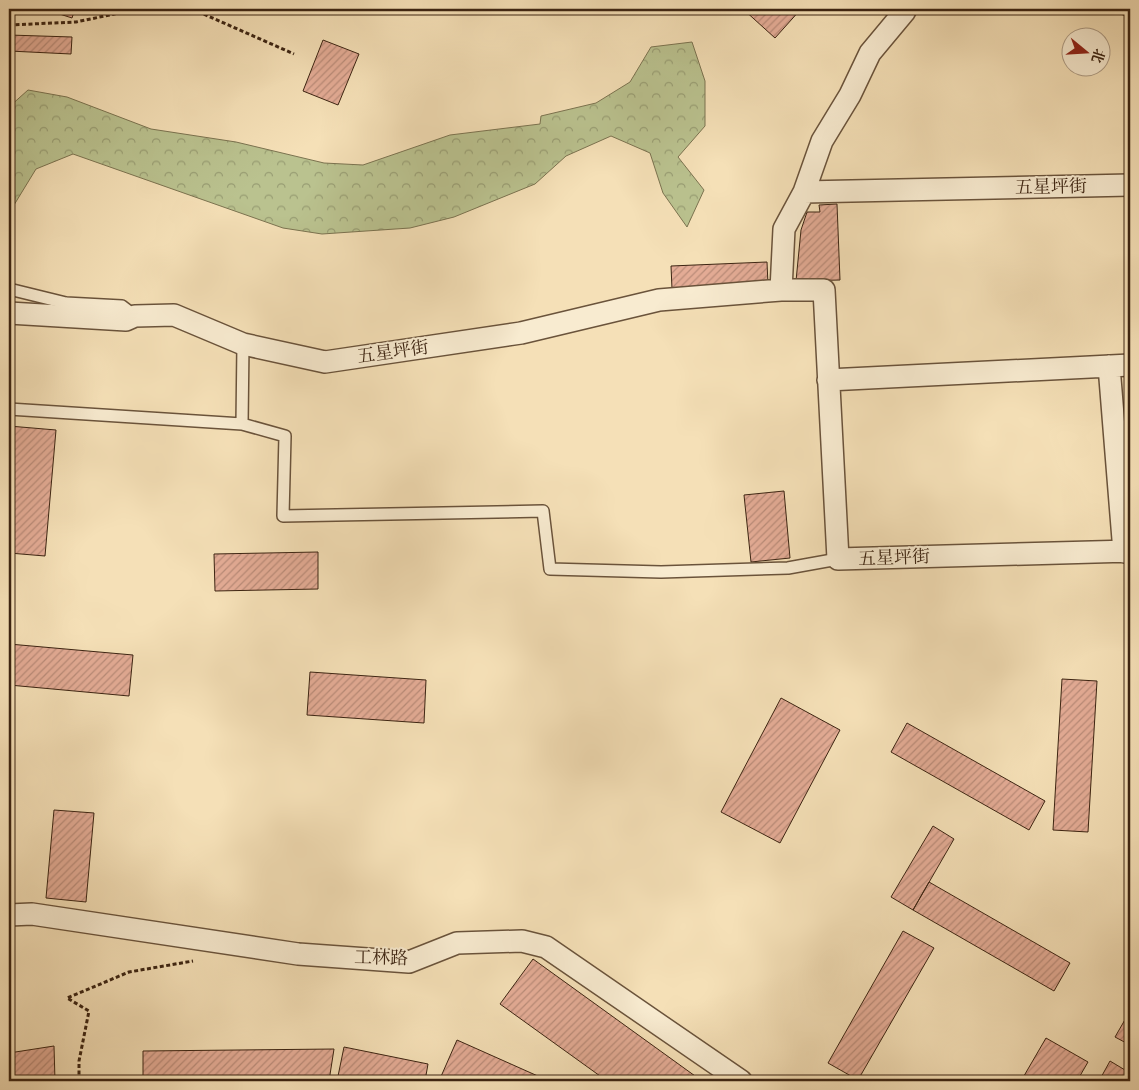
<svg xmlns="http://www.w3.org/2000/svg" width="1139" height="1090" font-family="Cardo,'Noto Serif SC',serif">
<style>
.forest{fill:url(#forest-crowns);stroke:#7b7350}
.building{fill:url(#building-hatch);stroke:#3c2412}
.lines{fill:none;stroke-linecap:round;stroke-linejoin:round}
.lane-casing{stroke:#6a533b;stroke-width:14}
.street-casing{stroke:#6a533b;stroke-width:24}
.path{stroke:#3c2412;stroke-width:3;stroke-dasharray:4 2.5;stroke-linecap:butt}
.lane{stroke:#f8ebd0;stroke-width:11}
.street{stroke:#f8ebd0;stroke-width:21}
.labels{text-anchor:middle;dominant-baseline:central;stroke-width:4;stroke-linejoin:round;paint-order:stroke}
.street-label{font-size:18px;fill:#3c2412;stroke:#f8ebd0}
</style>
<defs>
<pattern id="forest-crowns" width="20" height="18" patternUnits="userSpaceOnUse" patternTransform="scale(1.25)"><rect width="20" height="18" fill="#bac28f"/><path d="M2 6a3 3 0 1 1 6 0M12 15a3 3 0 1 1 6 0" fill="none" stroke="#989d73"/></pattern>
<pattern id="building-hatch" width="6" height="6" patternUnits="userSpaceOnUse" patternTransform="scale(1.25)"><rect width="6" height="6" fill="#e4ac96"/><path d="M-1 1l2-2M0 6l6-6M5 7l2-2" fill="none" stroke="#ba8c79"/></pattern>
</defs>
<rect width="100%" height="100%" fill="#f5e0b7"/>
<filter id="stains"><feTurbulence type="fractalNoise" baseFrequency=".004" numOctaves="4"/><feColorMatrix values="0 0 0 0 .2 0 0 0 0 .09 0 0 0 0 .02 0 0 0 .5 -.17"/></filter>
<radialGradient id="worn" r=".72"><stop offset=".6" stop-color="#630" stop-opacity="0"/><stop offset="1" stop-color="#630" stop-opacity=".3"/></radialGradient>
<path class="forest" d="M692,42l13,39v45l-27,31 26,33 -17,37 -24,-34 -13,-40 -39,-17 -45,20 -31,28 -81,33 -44,11 -88,6 -39,-6 -210,-74 -37,15 -22,36 -5,27v-125l19,-17 39,7 84,32 85,13 88,21 39,2 87,-30 90,-11 1,-8 55,-13 34,-21 21,-35z"/>
<path class="building" d="M44,9h31l-3,9z
M743,9h58l-26,29z
M1104,9h26v8z
M9,35l63,2 -1,17 -62,-3z
M323,40l36,14 -21,51 -35,-14z
M837,204l3,76 -44,1 5,-51 6,-18h13l-1,-7z
M767,262l1,23 -96,4 -1,-23z
M9,426l47,4 -11,126 -36,-3z
M784,491l6,67 -39,4 -7,-67z
M318,552v37l-103,2 -1,-37z
M9,644l124,11 -4,41 -120,-11z
M310,672l116,8 -2,43 -117,-8z
M1062,679l35,2 -9,151 -35,-2z
M781,698l59,32 -60,113 -59,-31z
M907,723l138,78 -16,29 -138,-78z
M54,810l40,3 -8,89 -40,-4z
M933,826l21,13 -41,71 -22,-13z
M929,882l141,81 -16,28 -141,-81z
M903,931l31,17 -76,132 -30,-17z
M533,959l169,122h-95l-107,-77z
M1130,1011v34l-15,-8z
M1046,1038l42,24 -11,19h-56z
M457,1040l92,41h-110z
M54,1046l1,35h-46v-28z
M344,1047l84,17 -3,17h-88z
M334,1049l-5,32h-38v-5l-148,2v-27z
M1110,1061l20,12v8h-31z"/>
<g class="lines">
<defs>
<path id="lane" d="M9,289l57,14 56,3 13,10
M9,409l233,15 43,12 -2,80 260,-5 7,58 111,3 127,-4 50,-9
M242,424l1,-80"/>
<path id="street" d="M804,192l18,-51 28,-46 20,-42 35,-42
M781,290l3,-61 20,-37 326,-7
M9,313l117,7 9,-4 39,-1 69,29 82,18 196,-29 138,-33 122,-10h43l14,269 292,-8
M1109,366l15,186
M828,380l302,-15
M9,915l23,-1 266,40 111,8 48,-19 65,-2 24,6 195,134"/>
</defs>
<use href="#lane" class="lane-casing"/>
<use href="#street" class="street-casing"/>
<path class="path" d="M192,9l102,45
M9,25l67,-3 62,-13
M79,1081v-20l10,-50 -22,-13 62,-26 64,-11"/>
<use href="#lane" class="lane"/>
<use href="#street" class="street"/>
</g>
<g class="labels">
<g class="street-label">
<text transform="translate(1051 187) rotate(-1)">五星坪街</text>
<text transform="translate(393 352) rotate(-8)">五星坪街</text>
<text transform="translate(894 558) rotate(-2)">五星坪街</text>
<text transform="translate(381 958) rotate(1)">工林路</text>
</g>
</g>
<rect width="1139" height="1090" fill="none" stroke="#f5e0b7" stroke-width="30"/>
<rect x="10" y="10" width="1119" height="1070" fill="none" stroke="#3c2412" stroke-width="2.5"/>
<rect x="15" y="15" width="1109" height="1060" fill="none" stroke="#3c2412"/>
<g transform="translate(1086 52) rotate(108)"><circle r="24" fill="#f8ebd0" stroke="#ad9b84"/>
<path d="M0-4L9 19L0 12L-9 19Z" fill="#8f2418"/>
<text y="-8" font-size="14" font-weight="bold" text-anchor="middle" fill="#3c2412">北</text>
</g>
<rect width="100%" height="100%" filter="url(#stains)"/>
<rect width="100%" height="100%" fill="url(#worn)"/>
</svg>
